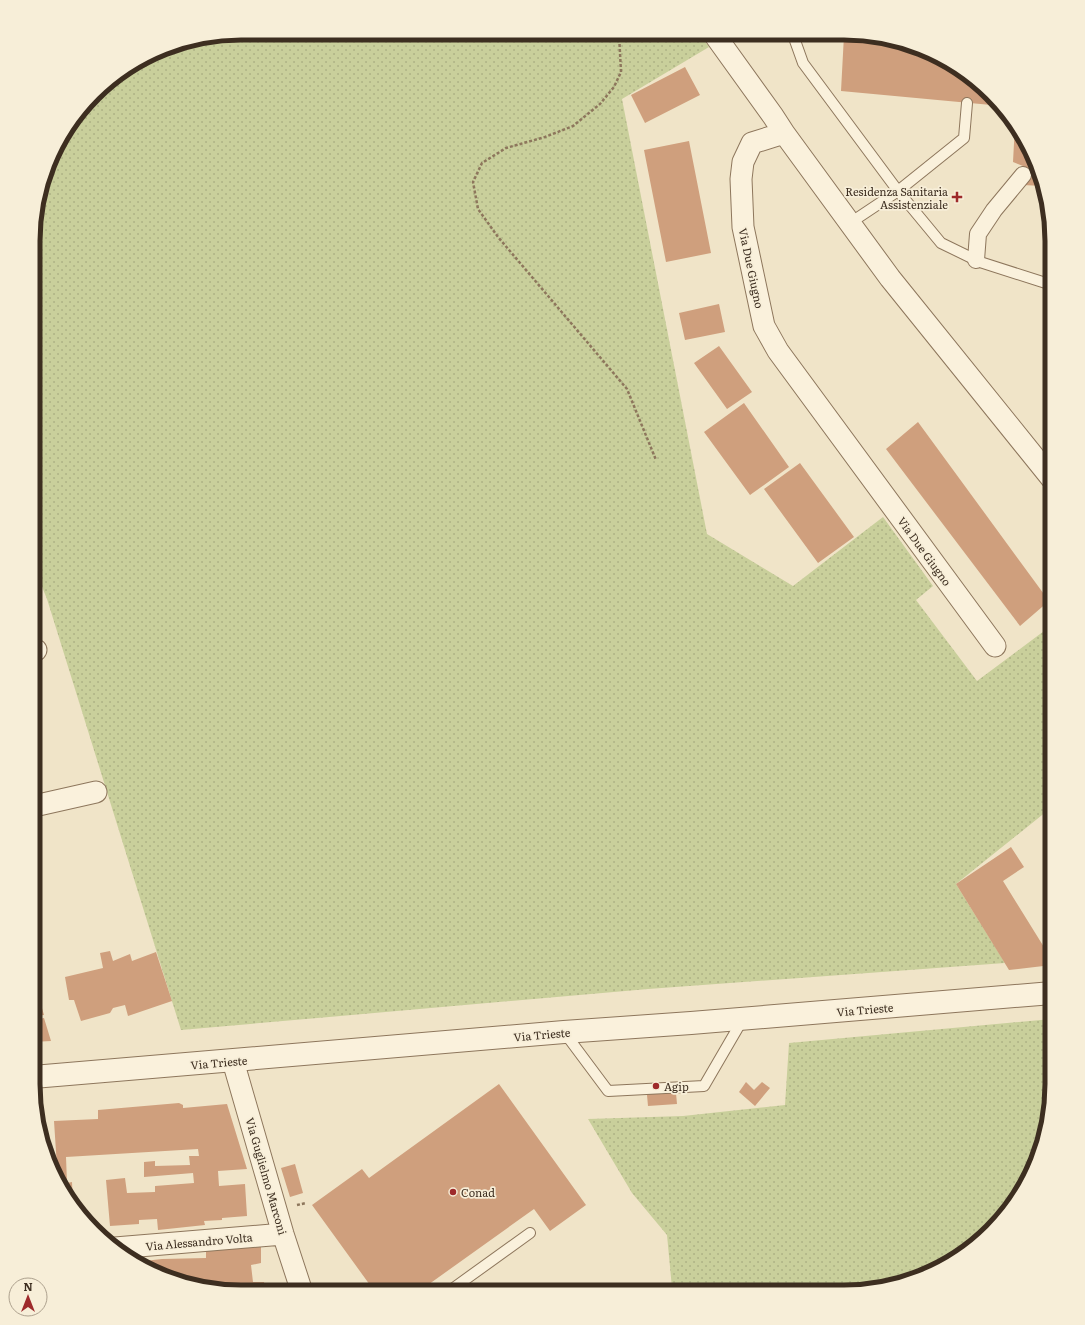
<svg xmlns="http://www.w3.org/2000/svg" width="1085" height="1325" font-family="Literata,serif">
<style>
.grass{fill:url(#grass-dots)}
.building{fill:#cf9f7d}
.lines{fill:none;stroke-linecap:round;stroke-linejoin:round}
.service-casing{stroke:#8d765c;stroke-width:12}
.pedestrian-casing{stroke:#8d765c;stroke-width:18}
.minor-casing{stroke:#8d765c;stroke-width:23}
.tertiary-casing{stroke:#8d765c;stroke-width:24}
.path{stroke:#8d765c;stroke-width:2.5;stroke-dasharray:3 2;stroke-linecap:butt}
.service{stroke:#faf1dc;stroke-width:10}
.pedestrian{stroke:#faf1dc;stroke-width:16}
.minor{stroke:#faf1dc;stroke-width:21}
.tertiary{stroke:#faf1dc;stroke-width:22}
.poi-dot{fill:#9e2a2b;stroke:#f7eed8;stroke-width:1.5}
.labels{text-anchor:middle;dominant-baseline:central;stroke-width:3.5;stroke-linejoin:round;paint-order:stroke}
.poi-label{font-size:11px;fill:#3d2e20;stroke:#f7eed8;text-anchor:start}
.street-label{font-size:11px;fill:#3d2e20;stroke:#f7eed8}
.rim{fill:none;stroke:#3d2e20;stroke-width:5}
</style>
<defs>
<pattern id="grass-dots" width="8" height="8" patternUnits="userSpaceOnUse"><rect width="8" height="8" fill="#c9cf9b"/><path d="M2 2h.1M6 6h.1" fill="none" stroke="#aeb285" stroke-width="1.8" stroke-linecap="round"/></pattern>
</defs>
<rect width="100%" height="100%" fill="#f0e4c8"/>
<path class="grass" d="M241,33l458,1 10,13 -87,52 85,435 86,52 90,-69 50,69 -17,14 61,81 75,-56v182l-96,77 49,79 -357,26 -467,41 -134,-431 -13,-32 1,-353 26,-77 43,-53 70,-40z
M1052,1019v79l-11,53 -24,48 -36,41 -33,24 -50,21 -41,7h-199l14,-4 -5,-53 -35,-42 -44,-74 95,-3 102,-11 4,-62z"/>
<path class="building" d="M844,35h27l52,14 37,19 42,38 -161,-15z
M685,67l15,28 -55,28 -14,-28z
M1015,124l9,13 20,49 -22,-1 1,-19 -10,-4z
M689,141l22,112 -45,9 -22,-112z
M719,304l6,28 -40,8 -6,-27z
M719,346l33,46 -25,17 -33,-46z
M744,403l45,64 -39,28 -46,-63z
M918,422l131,179 -29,25 -134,-177z
M800,463l54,74 -36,26 -54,-74z
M1011,847l13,20 -21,14 49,79v5l-43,5 -53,-86z
M110,951l3,10 17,-7 2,7 24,-9 16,49 -44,15 -3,-11 -12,3 -3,5 -29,8 -7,-21h-5l-4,-23 38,-9 -3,-15z
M34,981l10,34 -11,1z
M44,1018l7,23 -18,1v-22z
M675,1082l2,22 -29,2 -2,-22z
M746,1082l8,8 8,-8 8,6 -15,18 -16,-14z
M499,1084l87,121 -36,26 -16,-22 -116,83h-43l-63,-87 50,-36 7,9z
M179,1103l4,2v3l44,-4 20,65 -29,2 1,15 26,-2 2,32 -25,2v2l-18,1 1,4 -47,5 -1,-11 -18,1v4l-29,2 -4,-46 19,-2 2,15 28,-1v-6l39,-3 -1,-10 -49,4v-15l11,-1v5l35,-1 -1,-9h10l-1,-7 -132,8 1,26 5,-1 1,22 -12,-16 -3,-6 -4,-61 44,-2v-9z
M38,1124h5l1,18h4v16l-8,-20z
M295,1164l8,29 -13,4 -9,-29z
M261,1247v16l-10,2 2,17h11l1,7 -7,1v2h-31l-53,-11 -39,-19 27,-3 44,-1v-9z"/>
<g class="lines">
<defs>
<path id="service" d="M793,35l10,28 95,128 66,-53 3,-35
M850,223l48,-32 43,52 39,19 72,23
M564,1032l44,59 96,-5 39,-67
M448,1292l82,-59"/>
<path id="pedestrian" d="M976,260l2,-26 16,-24 29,-35"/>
<path id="minor" d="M714,34l59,82 11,17
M995,646l-217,-295 -14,-25 -21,-99 -2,-48 2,-17 9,-19 32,-10 106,145 162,201
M34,650h2
M34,806l62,-14
M233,1061l50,173 19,58
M115,1248l168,-14"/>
<path id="tertiary" d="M33,1077l531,-45 127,-9 361,-30"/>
</defs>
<use href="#service" class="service-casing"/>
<use href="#pedestrian" class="pedestrian-casing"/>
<use href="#minor" class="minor-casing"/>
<use href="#tertiary" class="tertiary-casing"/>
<path class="path" d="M619,34l2,38 -7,15 -14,17 -27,22 -28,11 -39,11 -24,15 -9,19 5,27 20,28 129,152 29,71
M297,1205l9,-2"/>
<use href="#service" class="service"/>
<use href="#pedestrian" class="pedestrian"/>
<use href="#minor" class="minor"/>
<use href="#tertiary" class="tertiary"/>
</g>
<g class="poi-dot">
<path d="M955 191h4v4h4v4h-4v4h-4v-4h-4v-4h4z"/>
<circle cx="656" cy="1086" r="4"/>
<circle cx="453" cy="1192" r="4"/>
</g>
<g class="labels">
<g class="poi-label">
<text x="948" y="191" text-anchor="end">Residenza Sanitaria<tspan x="948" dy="13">Assistenziale</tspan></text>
<text x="664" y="1086">Agip</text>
<text x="461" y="1192">Conad</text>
</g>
<g class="street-label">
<text transform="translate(752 268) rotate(78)">Via Due Giugno</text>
<text transform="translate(925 551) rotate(54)">Via Due Giugno</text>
<text transform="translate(865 1009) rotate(-5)">Via Trieste</text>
<text transform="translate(542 1034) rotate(-5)">Via Trieste</text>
<text transform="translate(219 1062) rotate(-5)">Via Trieste</text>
<text transform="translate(267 1176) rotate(74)">Via Guglielmo Marconi</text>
<text transform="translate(199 1241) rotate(-5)">Via Alessandro Volta</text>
</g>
</g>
<path d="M0 0H1085V1325H0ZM241 40H844A201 201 0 0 1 1045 241V1084A201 201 0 0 1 844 1285H241A201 201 0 0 1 40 1084V241A201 201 0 0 1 241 40Z" fill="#f7eed8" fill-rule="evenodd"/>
<path class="rim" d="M241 40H844A201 201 0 0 1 1045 241V1084A201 201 0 0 1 844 1285H241A201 201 0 0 1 40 1084V241A201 201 0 0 1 241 40Z"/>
<g transform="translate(28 1297)"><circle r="19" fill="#f7eed8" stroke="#ada18e"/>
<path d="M0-3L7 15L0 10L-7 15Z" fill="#9e2a2b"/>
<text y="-6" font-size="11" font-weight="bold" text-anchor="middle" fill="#3d2e20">N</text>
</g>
</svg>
